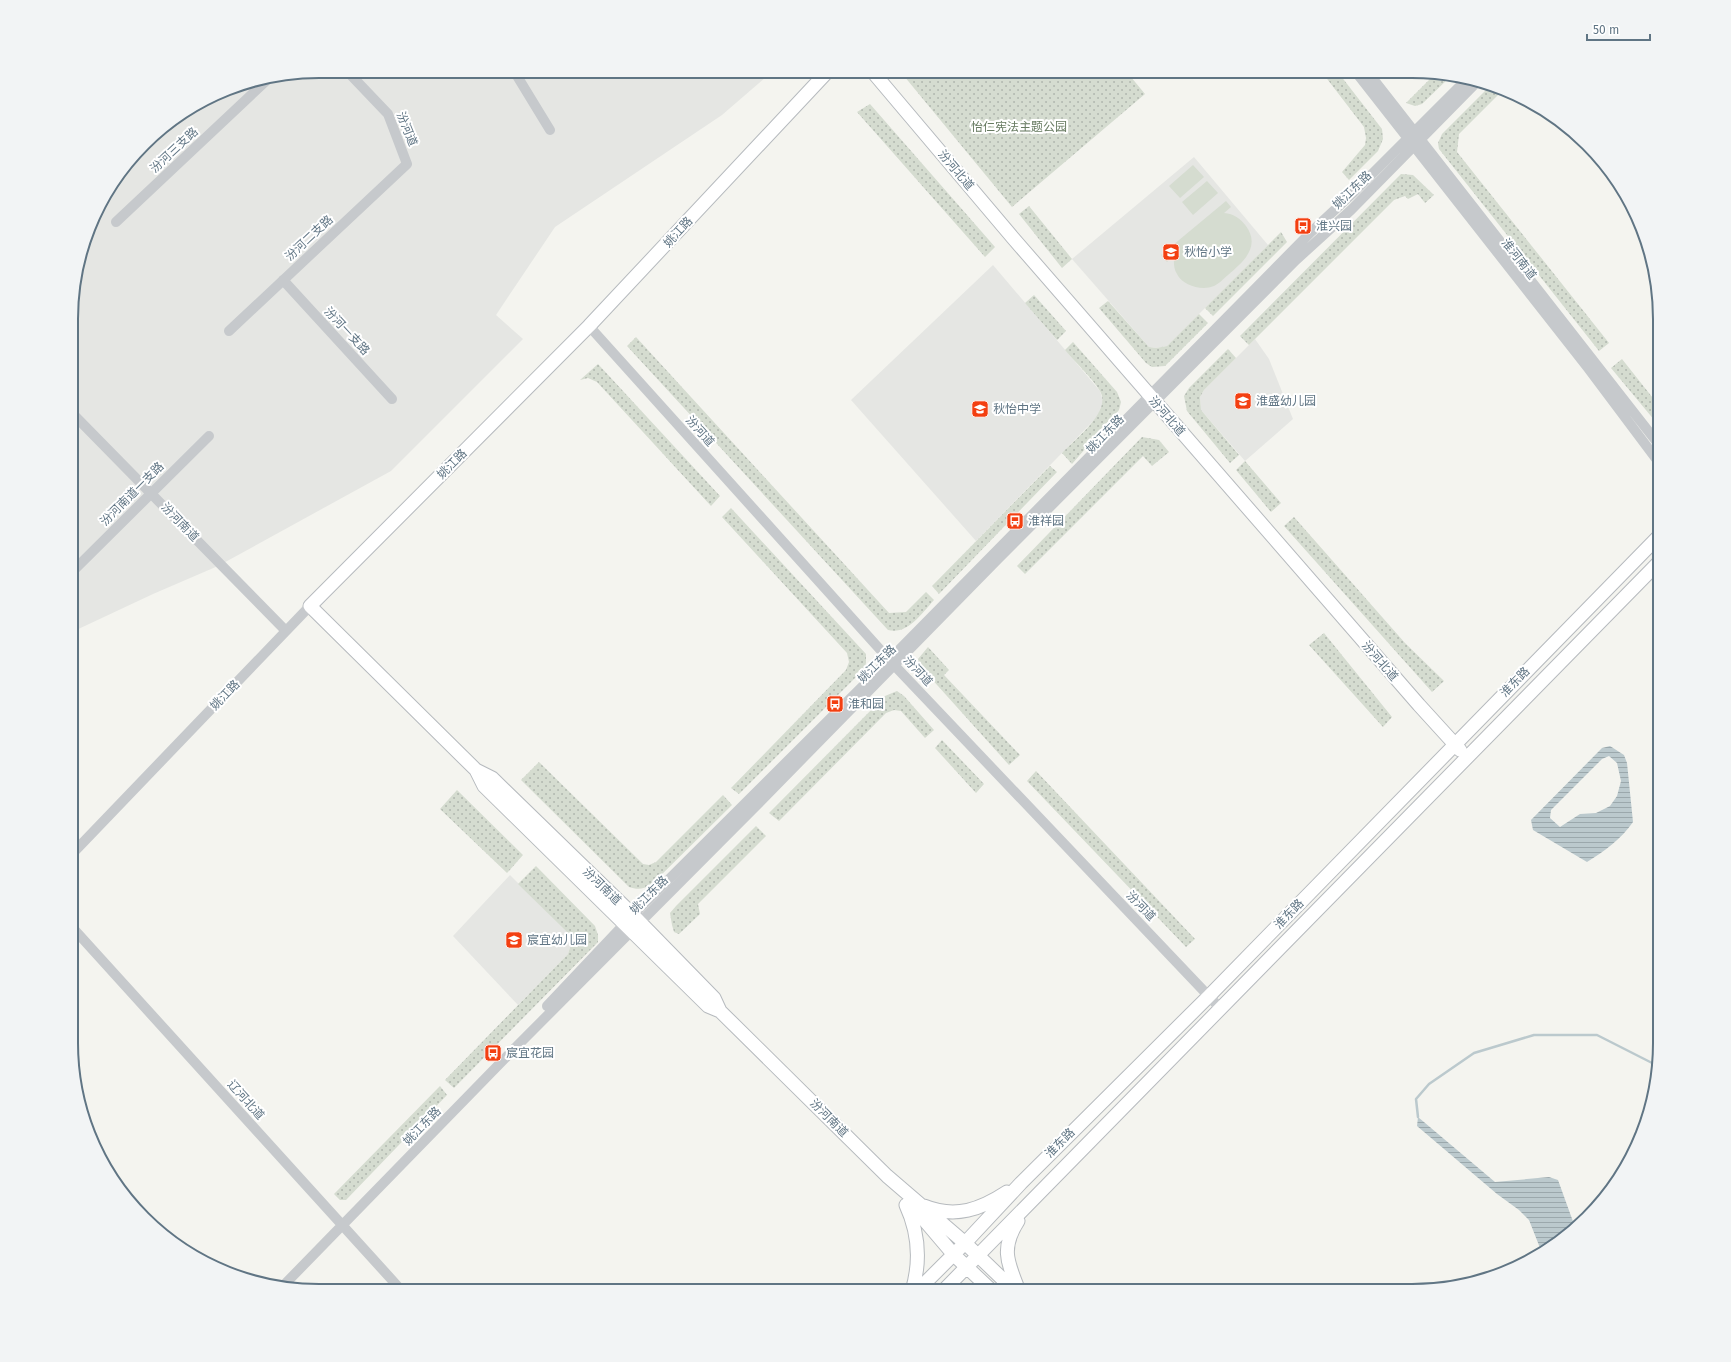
<svg xmlns="http://www.w3.org/2000/svg" width="1731" height="1362" font-family="'Fira Sans','Noto Sans SC',sans-serif">
<style>
.built{fill:#e5e6e3}
.grass{fill:url(#grass-dots)}
.pitch{fill:#d5dcd0}
.water{fill:url(#water-rules);fill-rule:evenodd}
.lines{fill:none;stroke-linecap:round;stroke-linejoin:round}
.stream{stroke:#bbc9cd;stroke-width:2.5}
.major-casing{stroke:#b6babe;stroke-width:15}
.minor{stroke:#c6c9cc;stroke-width:10}
.major{stroke:#fff;stroke-width:13}
.labels{text-anchor:middle;dominant-baseline:central;stroke-width:4;stroke-linejoin:round;paint-order:stroke}
.park-label{font-size:12px;fill:#667a60;stroke:#fff}
.street-label{font-size:12px;fill:#607584;stroke:#fff}
.poi-label{font-size:12px;fill:#607584;stroke:#fff;text-anchor:start}
.rim{fill:none;stroke:#607584;stroke-width:2}
</style>
<defs>
<pattern id="grass-dots" width="8" height="8" patternUnits="userSpaceOnUse"><rect width="8" height="8" fill="#d5dcd0"/><path d="M2 2h.1M6 6h.1" fill="none" stroke="#b0b7ae" stroke-width="1.8" stroke-linecap="round"/></pattern>
<pattern id="water-rules" width="6" height="5" patternUnits="userSpaceOnUse"><rect width="6" height="5" fill="#bbc9cd"/><path d="M0 2.5h6" fill="none" stroke="#9ba8ac"/></pattern>
</defs>
<rect width="100%" height="100%" fill="#f4f4ef"/>
<path class="built" d="M319,71h454l-51,44 -167,112 -59,88 27,24 -132,132 -173,95 -65,28 -81,38 1,-345 31,-92 52,-63 83,-48z
M1194,157l74,88 -101,101 -11,2 -7,-1 -77,-88z
M993,265l107,126 3,10 -5,15 -122,125 -125,-141z
M1255,339l14,20 24,60 -48,42 -44,-51 -1,-13 4,-7z
M510,875l59,59 2,10 -3,10 -50,51 -65,-69z"/>
<path class="grass" d="M902,71h224l19,23 -133,113 -108,-131z
M1321,71h16l45,58 1,10 -5,12 -29,29 -7,-8 23,-27 1,-7 -2,-11z
M1436,73l14,4 -28,27 -7,2 -9,-3z
M1490,86l14,3 -45,45 -2,18 152,191 -10,8 -160,-202 -1,-6 4,-9z
M870,104l125,143 -10,10 -128,-145z
M1401,174l12,1 21,20 -9,8 -7,-9 -10,5 -3,-3 -11,4 -145,145 -9,-9z
M1029,206l43,53 -10,9 -43,-54z
M1281,232l6,10 -74,74 -8,-8z
M1034,295l32,36 -9,9 -32,-37z
M1108,301l41,46 7,1 11,-2 32,-32 9,9 -43,43 -13,1 -6,-4 -47,-55z
M636,337l253,276 17,-1 20,-20 8,8c-12,13 -26,35 -46,30l-261,-284z
M1073,342l44,50 4,10 -2,8 -47,54 -10,-11c13,-14 50,-41 38,-62 -8,-13 -25,-29 -35,-41z
M1228,349l8,9 -32,32 -4,7 1,13 38,45 -9,8 -43,-52 -3,-15 5,-8z
M1622,359l38,48v20l-49,-59z
M598,364l122,132 -9,10 -114,-124 -9,-4 -8,2z
M1142,437l17,3 10,12 -17,14 -9,-10 -118,118 -8,-8z
M1245,461l36,42 -10,9 -35,-42z
M1050,466l7,6 -118,122 -7,-8z
M731,508l135,146v9l-2,6 -125,125 -8,-6 115,-118 3,-8 -2,-9 -125,-136z
M1294,517l111,126 39,38 -12,11 -148,-166z
M1324,633l68,84 -9,10 -74,-82z
M928,647l21,23 -5,5 76,80 -11,10 -89,-99 -2,-7z
M897,691l7,5 30,34 -9,8 -24,-27 -7,-1 -8,3 -107,108 -10,-8 116,-117z
M942,740l42,44 -8,9 -41,-45z
M539,762l104,102 6,1 7,-3 67,-67 9,10 -81,80c-8,4 -13,5 -22,2l-108,-107z
M1036,771l159,168 -9,8 -159,-166z
M457,790l66,65 -16,18 -67,-64z
M756,826l10,10 -68,68 2,10 -21,20 -5,-2 -2,-7 -2,-12 6,-7z
M536,866l59,60 3,9v7l-144,146 -9,-8 123,-126 3,-10 -2,-10 -51,-50z
M440,1086l7,9 -101,105h-6l-6,-6z"/>
<path class="pitch" d="M1193,165l11,12 -24,21 -11,-12z
M1207,181l11,12 -25,22 -11,-13z
M1226,201l5,6 -7,6c10,1 16,5 22,13 15,21 -3,36 -18,49 -4,3 -9,9 -14,11 -12,5 -31,0 -37,-12 -4,-6 -3,-13 -3,-19l-7,7 -6,-7z"/>
<path class="water" d="M1610,746l14,9 3,8 6,59c-12,17 -28,29 -46,40l-54,-32 -2,-10 71,-72zM1609,756l8,7 4,18 -4,15 -7,10 -14,7 -16,1 -20,13 -10,-9 1,-8 51,-51z
M1418,1117l77,65 54,-5 9,3 17,47 -25,22 -8,4 -13,-33 -10,-10 -22,-16 -80,-68z"/>
<g class="lines">
<path class="stream" d="M1418,1117l-2,-18 13,-15 45,-31 60,-18h63l61,31"/>
<defs>
<path id="major" d="M872,71l141,167 406,467 41,45
M476,770l16,8 141,137 81,83 6,13 167,165 78,67 50,48
M720,1011l-12,-5 -224,-220 -8,-16 -166,-164 279,-280 239,-255
M906,1205c13,28 15,56 6,86
M924,1206c32,13 57,3 83,-14
M914,1208l40,47 38,36
M1018,1221c-18,28 -10,42 1,70
M917,1291l48,-48 56,-60 188,-187 451,-461
M943,1291l717,-730"/>
</defs>
<use href="#major" class="major-casing"/>
<path class="minor" d="M514,71l36,59
M1355,71l233,297 72,96
M1367,71l293,375
M116,222l152,-143
M283,280l109,119
M589,326l305,339 326,343
M229,331l178,-167 -19,-50 -41,-43
M73,414l213,217
M73,571l136,-135
M72,854l238,-248
M72,927l330,364
M547,1006l86,-91 257,-256 421,-427 43,-40 112,-112
M283,1286l234,-240 234,-235 246,-251 299,-300 55,-50 125,-127"/>
<use href="#major" class="major"/>
</g>
<defs>
<symbol id="bus-square" viewBox="-11 -11 22 22"><rect x="-9" y="-9" width="18" height="18" rx="4" fill="#f33f11" stroke="#fff"/><path d="M-5-6H5V4H4V6H2V4H-2V6H-4V4H-5ZM-3.5-4V0h7V-4ZM-3.5 1.2v1.5H-2V1.2ZM2 1.2v1.5H3.5V1.2Z" fill="#fff"/></symbol>
<symbol id="school-square" viewBox="-11 -11 22 22"><rect x="-9" y="-9" width="18" height="18" rx="4" fill="#f33f11" stroke="#fff"/><path d="M0-5L7-2L0 1L-7-2ZM-4 1L0 2.5L4 1V4Q0 6-4 4Z" fill="#fff"/></symbol>
</defs>
<g fill-rule="evenodd">
<use href="#bus-square" x="1293" y="216" width="20" height="20"/>
<use href="#school-square" x="1161" y="242" width="20" height="20"/>
<use href="#school-square" x="1233" y="391" width="20" height="20"/>
<use href="#school-square" x="970" y="399" width="20" height="20"/>
<use href="#bus-square" x="1005" y="511" width="20" height="20"/>
<use href="#bus-square" x="825" y="694" width="20" height="20"/>
<use href="#school-square" x="504" y="930" width="20" height="20"/>
<use href="#bus-square" x="483" y="1043" width="20" height="20"/>
</g>
<g class="labels">
<g class="park-label">
<text x="1019" y="127">怡仁宪法主题公园</text>
</g>
<g class="street-label">
<text transform="translate(407 129) rotate(68)">汾河道</text>
<text transform="translate(174 150) rotate(-43)">汾河三支路</text>
<text transform="translate(956 170) rotate(50)">汾河北道</text>
<text transform="translate(1352 190) rotate(-44)">姚江东路</text>
<text transform="translate(678 232) rotate(-47)">姚江路</text>
<text transform="translate(309 238) rotate(-43)">汾河二支路</text>
<text transform="translate(1519 259) rotate(52)">淮河南道</text>
<text transform="translate(347 331) rotate(47)">汾河一支路</text>
<text transform="translate(1167 416) rotate(49)">汾河北道</text>
<text transform="translate(700 431) rotate(48)">汾河道</text>
<text transform="translate(1105 434) rotate(-46)">姚江东路</text>
<text transform="translate(452 464) rotate(-45)">姚江路</text>
<text transform="translate(132 494) rotate(-45)">汾河南道一支路</text>
<text transform="translate(180 522) rotate(46)">汾河南道</text>
<text transform="translate(1380 661) rotate(49)">汾河北道</text>
<text transform="translate(877 664) rotate(-45)">姚江东路</text>
<text transform="translate(918 671) rotate(47)">汾河道</text>
<text transform="translate(1515 682) rotate(-46)">淮东路</text>
<text transform="translate(225 695) rotate(-46)">姚江路</text>
<text transform="translate(602 886) rotate(44)">汾河南道</text>
<text transform="translate(649 895) rotate(-45)">姚江东路</text>
<text transform="translate(1141 906) rotate(46)">汾河道</text>
<text transform="translate(1289 914) rotate(-46)">淮东路</text>
<text transform="translate(246 1100) rotate(48)">辽河北道</text>
<text transform="translate(829 1118) rotate(45)">汾河南道</text>
<text transform="translate(422 1126) rotate(-46)">姚江东路</text>
<text transform="translate(1060 1143) rotate(-45)">淮东路</text>
</g>
<g class="poi-label">
<text x="1316" y="226">淮兴园</text>
<text x="1184" y="252">秋怡小学</text>
<text x="1256" y="401">淮盛幼儿园</text>
<text x="993" y="409">秋怡中学</text>
<text x="1028" y="521">淮祥园</text>
<text x="848" y="704">淮和园</text>
<text x="527" y="940">宸宜幼儿园</text>
<text x="506" y="1053">宸宜花园</text>
</g>
</g>
<path d="M0 0H1731V1362H0ZM319 78H1412A241 241 0 0 1 1653 319V1043A241 241 0 0 1 1412 1284H319A241 241 0 0 1 78 1043V319A241 241 0 0 1 319 78Z" fill="#f2f4f5" fill-rule="evenodd"/>
<path class="rim" d="M319 78H1412A241 241 0 0 1 1653 319V1043A241 241 0 0 1 1412 1284H319A241 241 0 0 1 78 1043V319A241 241 0 0 1 319 78Z"/>
<path d="M1587 34v6h63v-6" fill="none" stroke="#607584" stroke-width="2"/>
<text x="1593" y="34" font-size="12" fill="#607584" stroke="#ffffff" stroke-width="3" paint-order="stroke">50 m</text>
</svg>
